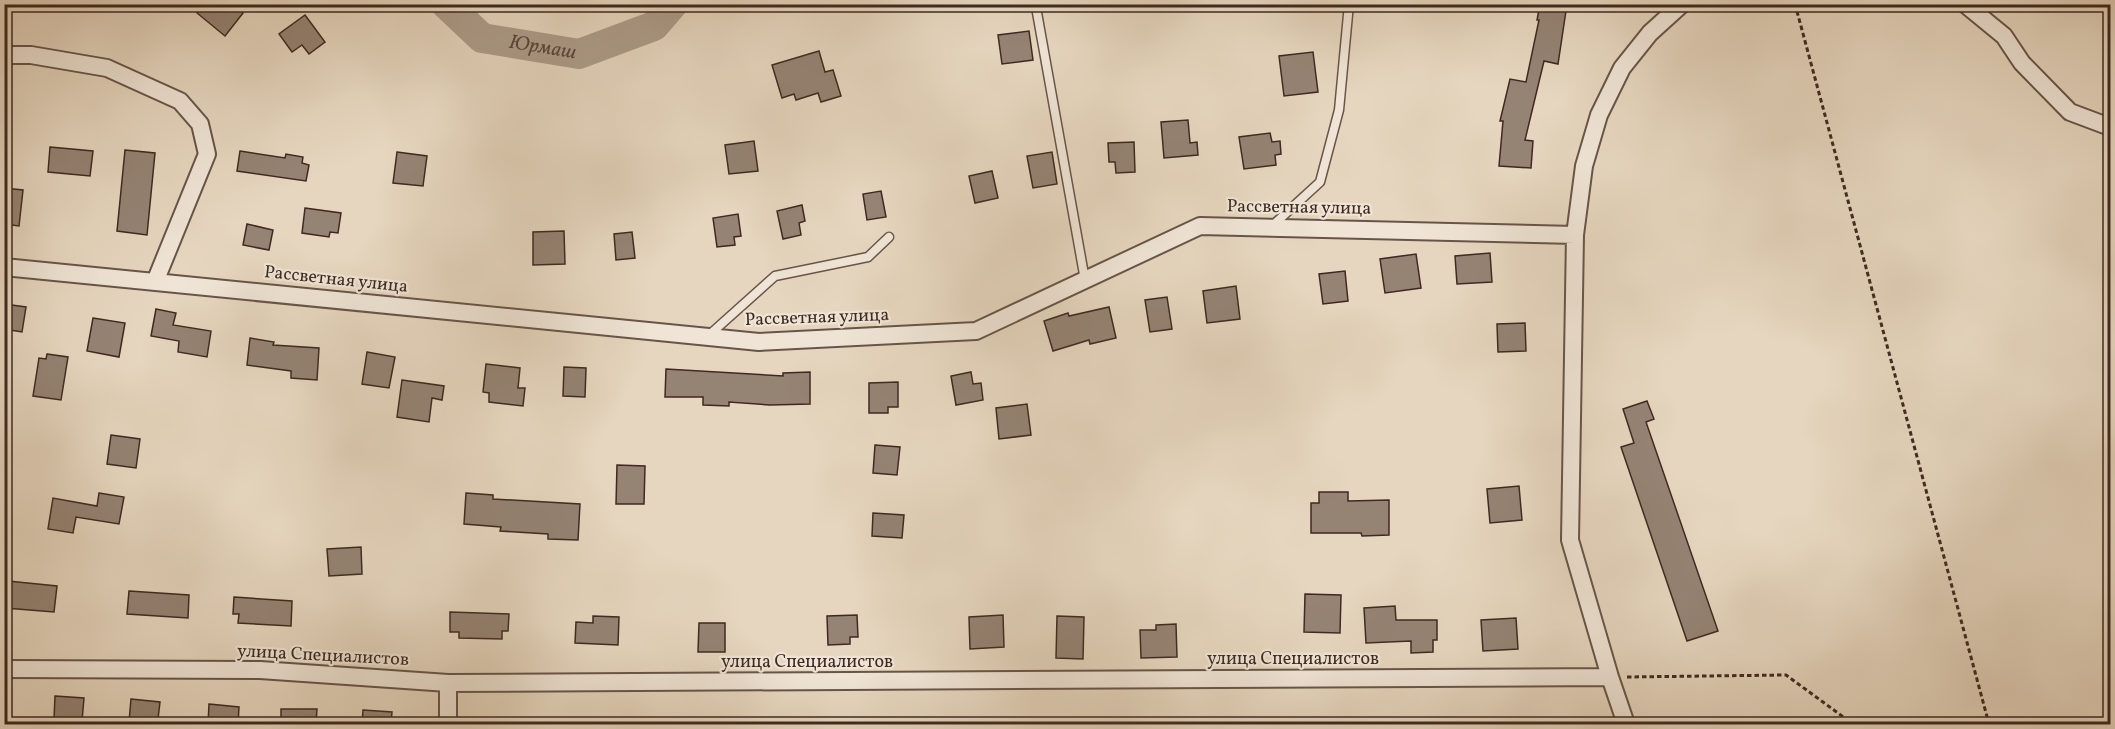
<svg xmlns="http://www.w3.org/2000/svg" width="2115" height="729" font-family="Vollkorn,serif">
<style>
.lines{fill:none;stroke-linecap:round;stroke-linejoin:round}
.river{stroke:#ad9c8a;stroke-width:30}
.building{fill:#958374;stroke:#3e2a22;stroke-width:1.5}
.lane-casing{stroke:#685549;stroke-width:11}
.street-casing{stroke:#685549;stroke-width:20}
.path{stroke:#3e2a22;stroke-width:3;stroke-dasharray:4.5 3;stroke-linecap:butt}
.lane{stroke:#efe4d5;stroke-width:8}
.street{stroke:#efe4d5;stroke-width:16}
.labels{text-anchor:middle;dominant-baseline:central;stroke-width:4.5;stroke-linejoin:round;paint-order:stroke}
.street-label{font-size:18px;fill:#3e2a22;stroke:#efe4d5}
.water-label{font-size:20px;font-style:italic;fill:#5a463c;stroke:#efe4d5}
</style>
<rect width="100%" height="100%" fill="#e6d6bf"/>
<filter id="stains"><feTurbulence type="fractalNoise" baseFrequency=".00333" numOctaves="4"/><feColorMatrix values="0 0 0 0 .2 0 0 0 0 .09 0 0 0 0 .02 0 0 0 .5 -.17"/></filter>
<radialGradient id="worn" r=".72"><stop offset=".6" stop-color="#630" stop-opacity="0"/><stop offset="1" stop-color="#630" stop-opacity=".3"/></radialGradient>
<g class="lines">
<path class="river" id="s1" d="M446,4l36,34 97,16 75,-28 19,-22"/>
</g>
<path class="building" d="M204,4h28l11,9 -18,23 -28,-23z
M1540,4h27l-9,60 -14,-3 -19,79 8,1 -2,27 -32,-2 4,-45h-3l10,-42 16,3 13,-62h-2z
M305,15l20,27 -16,12 -7,-9 -10,7 -13,-18z
M1029,31l4,29 -31,4 -4,-29z
M819,51l6,21 8,-2 8,26 -20,6 -3,-9 -22,7 -2,-6 -12,4 -10,-33z
M1313,52l5,40 -34,4 -5,-40z
M1188,120l2,23 7,-1 1,13 -34,3 -3,-36z
M1270,133l2,9 8,-1 1,13 -6,1 1,10 -32,4 -5,-32z
M754,141l4,30 -29,3 -4,-29z
M1134,142l1,30 -19,1 -1,-11h-6l-1,-19z
M50,147l43,4 -3,25 -42,-4z
M125,150l30,3 -8,82 -30,-4z
M240,151l45,7 1,-4 17,3 -1,6 7,2 -3,16 -69,-10z
M397,152l30,4 -4,30 -30,-3z
M1052,152l5,32 -24,4 -6,-32z
M992,171l6,27 -23,5 -6,-27z
M4,188l19,2 -4,36 -15,-2z
M881,191l5,26 -19,3 -4,-26z
M802,205l3,16 -6,2 2,12 -18,4 -6,-28z
M305,208l36,5 -3,20 -8,-1 -1,5 -27,-4z
M738,214l3,22 -7,1 1,8 -18,2 -4,-29z
M247,224l26,6 -4,20 -26,-5z
M564,231l1,33 -32,1v-33z
M632,232l3,26 -19,2 -2,-26z
M1490,253l2,29 -35,2 -2,-28z
M1416,254l5,34 -36,5 -5,-34z
M1345,271l3,30 -25,3 -4,-30z
M1236,286l4,33 -33,4 -4,-32z
M1167,297l5,32 -22,3 -5,-32z
M4,304l22,3 -4,25 -18,-3z
M1109,307l7,31 -26,6 -1,-4 -36,11 -9,-30 24,-8 1,3z
M156,309l20,4 -3,12 38,6 -4,26 -29,-5 1,-11 -28,-5z
M93,318l32,5 -6,34 -32,-6z
M1525,323l1,28 -28,1 -1,-28z
M250,338l24,4 -1,3 46,3 -2,32 -26,-2v-7l-44,-6z
M367,352l28,5 -6,31 -27,-4z
M47,354l21,3 -7,43 -28,-4 6,-38 7,1z
M486,364l34,4 -2,20h7l-2,18 -34,-4v-9l-6,-1z
M564,367l22,1 -1,29 -22,-1z
M666,369l117,7v-3l27,-1v32l-40,1 -41,-3v4l-26,-1v-8h-38z
M971,372l2,12 8,-1 2,17 -27,5 -5,-29z
M402,380l42,6 -2,14 -10,-2 -3,24 -32,-5z
M898,382v25h-10v6h-19v-30z
M1647,401l7,18 -8,3 72,209 -31,10 -66,-194 13,-4 -11,-34z
M1027,404l4,31 -32,4 -3,-31z
M111,435l29,4 -4,29 -29,-4z
M875,445l25,2 -3,28 -24,-2z
M617,465l28,1 -1,38h-28z
M1519,486l3,34 -32,3 -3,-34z
M1319,492h29v9l41,-1v35l-27,1 -1,-3h-50v-30h8z
M99,493l25,4 -5,27 -43,-7 -3,16 -25,-4 5,-31 44,8z
M466,493l27,2v4l87,5 -2,36 -30,-1v-5l-48,-3 1,-4 -37,-3z
M873,513l31,2 -2,23 -30,-2z
M361,547l1,27 -33,2 -2,-27z
M8,581l49,5 -3,26 -49,-4z
M129,591l60,4 -1,23 -61,-4z
M1305,594l36,1 -1,38 -36,-1z
M234,597l58,4 -1,25 -53,-3 1,-9h-6z
M1395,606l1,14h41v20h-4v12l-22,1v-12l-45,2 -2,-35z
M450,612l59,2 -1,17h-6v8l-43,-1v-6h-9z
M857,615l1,22h-8v7l-22,1 -1,-29z
M1003,615l1,32 -34,2 -1,-32z
M593,616l26,1 -1,28 -43,-2 1,-21 17,1z
M1057,616l27,1 -1,42 -27,-1z
M1516,618l2,31 -35,2 -2,-31z
M699,623h26v29h-27z
M1176,624l1,33 -36,1 -1,-28h16v-5z
M55,696l29,2 -2,23 -28,-2z
M131,699l29,3 -2,17h-5l-1,5 -23,-2z
M209,704l30,3 -1,17h-30z
M281,709h36l-1,15h-35z
M363,710l29,2 -1,12h-29z"/>
<g class="lines">
<defs>
<path id="lane" d="M1036,7l49,273
M1272,226l48,-44 19,-72 10,-106
M708,336l67,-60 93,-19 21,-20"/>
<path id="street" d="M1965,4l39,32 18,27 48,49 40,15
M4,55h27l76,13 73,33 20,23 7,30 -52,128
M4,267l755,75 217,-11 224,-105 375,9
M4,669l256,1 188,13 1162,-6
M448,724v-41
M1626,724l-16,-47 -40,-137 5,-305 9,-69 15,-51 23,-47 28,-35 32,-29"/>
</defs>
<use href="#lane" class="lane-casing"/>
<use href="#street" class="street-casing"/>
<path class="path" d="M1795,4l194,720
M1627,677l159,-2 67,49"/>
<use href="#lane" class="lane"/>
<use href="#street" class="street"/>
</g>
<g class="labels">
<g class="street-label">
<text transform="translate(1299 208) rotate(1)">Рассветная улица</text>
<text transform="translate(336 280) rotate(6)">Рассветная улица</text>
<text transform="translate(817 318) rotate(-2)">Рассветная улица</text>
<text transform="translate(323 656) rotate(3)">улица Специалистов</text>
<text x="1293" y="659">улица Специалистов</text>
<text x="807" y="662">улица Специалистов</text>
</g>
<g class="water-label">
<text stroke="none"><textPath href="#s1" startOffset="111">Юрмаш</textPath></text>
</g>
</g>
<rect width="2115" height="729" fill="none" stroke="#e6d6bf" stroke-width="24"/>
<rect x="6" y="6" width="2103" height="717" fill="none" stroke="#3e2a22" stroke-width="3"/>
<rect x="12" y="12" width="2091" height="705" fill="none" stroke="#3e2a22" stroke-width="1.5"/>
<rect width="100%" height="100%" filter="url(#stains)"/>
<rect width="100%" height="100%" fill="url(#worn)"/>
</svg>
